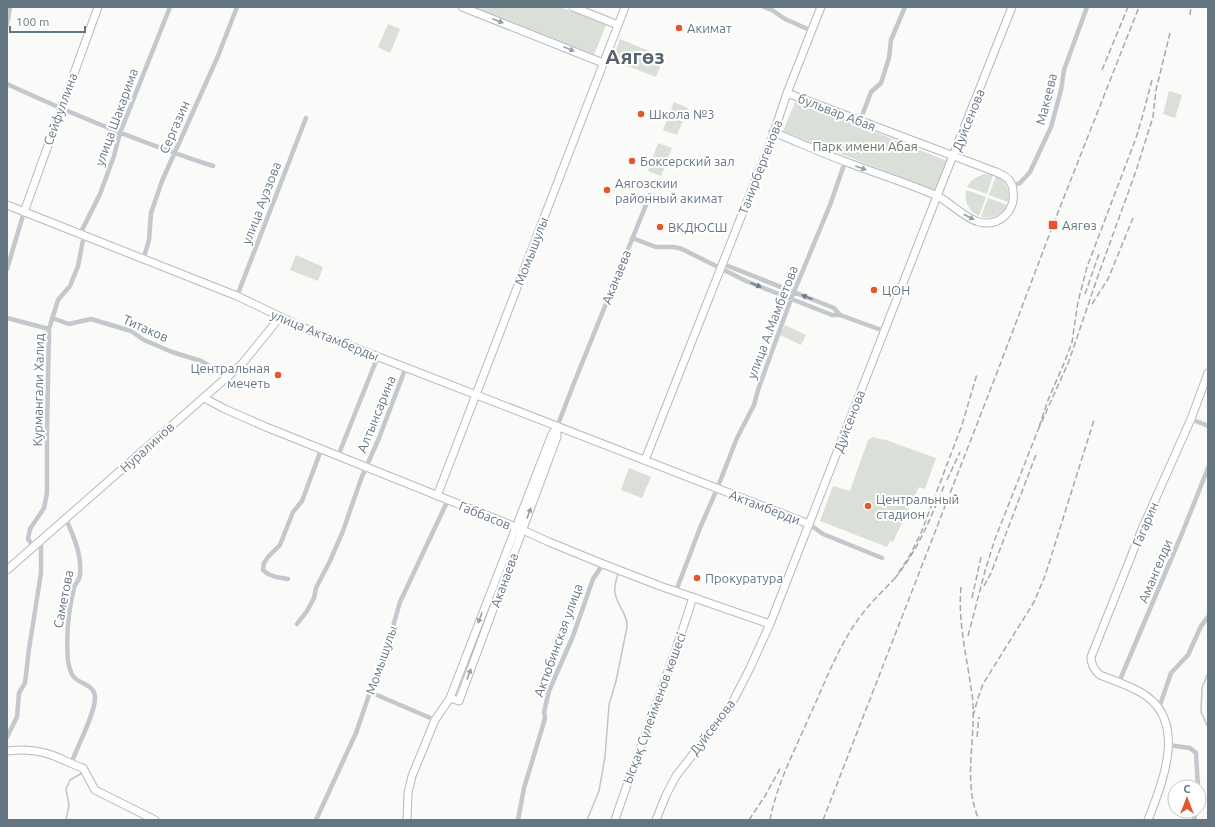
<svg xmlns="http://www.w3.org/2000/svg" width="1215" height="827" font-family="Ubuntu,sans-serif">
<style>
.green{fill:#dadfd7}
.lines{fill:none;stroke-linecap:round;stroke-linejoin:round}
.stream{stroke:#bbc7cb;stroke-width:1.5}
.secondary-casing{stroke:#b3babf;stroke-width:9}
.street{stroke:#c3c8cc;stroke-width:4.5}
.secondary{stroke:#fff;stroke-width:7}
.rail{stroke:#a2aab0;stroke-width:1.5;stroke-dasharray:6 3;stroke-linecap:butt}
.oneway{fill:#939fa8}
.oneway2{fill:#6a7a87}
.poi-dot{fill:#e4572e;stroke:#fff;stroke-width:1.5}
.labels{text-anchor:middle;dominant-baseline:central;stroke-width:4;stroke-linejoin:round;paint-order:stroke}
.poi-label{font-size:13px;fill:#657683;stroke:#fff;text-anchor:start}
.street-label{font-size:13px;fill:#657683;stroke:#fff}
.park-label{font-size:13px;fill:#687a64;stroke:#fff}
.town-label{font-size:21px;font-weight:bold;fill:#57646e;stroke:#fff}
</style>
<rect width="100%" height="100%" fill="#fafaf8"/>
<path class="green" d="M472,7h88l46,18 -12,30z
M388,24l12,5 -10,24 -12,-6z
M620,39l44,18 -8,20 -44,-17z
M1169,91l13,4 -7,23 -12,-4z
M796,100l151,61 -12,30 -152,-60z
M674,102l14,6 -11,27 -14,-5z
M658,143l14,5 -11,28 -13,-5z
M985,174l8,1 -6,19 -20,-7c4,-7 10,-11 18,-13z
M996,176c10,5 15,15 12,26l-19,-7z
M966,190l20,7 -7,19c-11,-5 -15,-15 -13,-26z
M988,198l19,7c-5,10 -14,14 -26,12z
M296,255l27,12 -5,14 -28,-11z
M785,325l21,10 -5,10 -21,-10z
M873,437l10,3v-1l53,19 -11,31 -6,-2 -26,55 -3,-1 -3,6 -67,-26 13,-35 17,5 18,-51z
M629,468l22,9 -9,21 -21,-8z"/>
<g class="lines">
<path class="stream" d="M1208,673l-6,15 -1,24 7,15
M66,820l3,-15 -3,-16 4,-9 12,-7
M587,820l12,-29 6,-34 4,-52 7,-24 11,-54c1,-14 -11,-22 -12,-35 -1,-6 2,-14 3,-19"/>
<defs>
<path id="secondary" d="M462,7l141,56
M573,7l45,18
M773,132c25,10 51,22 76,31 29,11 58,20 86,32 16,7 28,23 44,27 20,5 37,-11 34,-31 0,-4 -2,-8 -4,-11 -3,-4 -9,-6 -13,-8l-209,-79
M7,205l230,91 67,32 505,196
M24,212l74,-205
M204,398l21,11 41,18 250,100 33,15 54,22 57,22 110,38
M645,460l126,-319 16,-48 34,-86
M437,496l188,-489
M7,570l235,-206 38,-47
M450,698l9,3 98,-264v-10
M7,751c13,-1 25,-2 38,2 13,3 25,11 38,15l12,22 60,30
M407,820l1,-27 4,-17 23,-56 15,-22 102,-264 5,-7
M615,820c25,-75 55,-148 78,-223
M656,820l10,-25 10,-19 54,-69 20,-39 20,-44 167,-428 75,-189
M1148,820c15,-39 41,-101 -8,-128 -12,-7 -27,-12 -40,-17 -6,-5 -9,-10 -9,-18l51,-128 49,-110 17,-46"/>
</defs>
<use href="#secondary" class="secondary-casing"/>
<path class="street" d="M764,7l8,3 13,9 27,12
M7,25l3,-18
M7,84c67,31 135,59 206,82
M860,121l11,-29 10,-9 8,-25 2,-18 14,-33
M1012,186l8,-3 10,-11 21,-45 10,-37 3,-20 23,-63
M80,234l20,-40 14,-38 6,-23 50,-126
M632,238l24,9h18l8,2 64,32 86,34h8l44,16
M143,260l6,-20 2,-27 11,-32 56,-125 19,-49
M723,264l111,44 6,7
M7,269l17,-57
M237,296l69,-178
M7,318l42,11
M52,318l17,6 22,-5 40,12 13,9 28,12 29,9 17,10 7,7
M1191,419l17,7
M557,427l17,-44 76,-188
M338,456l40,-100
M66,519c8,18 16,36 14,56 0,5 -5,8 -6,13 -6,24 -8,49 -6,73 1,4 2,11 5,15 7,9 22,8 22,22 0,16 -18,49 -24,66
M809,524l14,10 59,24
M34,547l-6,-8 2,-10 14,-21 3,-15v-60l2,-104 9,-29 12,-14 8,-20 6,-31
M288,579l-12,-2 -8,-3 -5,-4 1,-7 4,-6 12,-12 13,-33 9,-11 19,-51
M676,591l24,-63 17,-39 20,-51 17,-33 4,-15 33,-91 39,-94 15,-43
M297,624l10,-13 7,-13 2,-10 14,-27 13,-30 18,-52 18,-41 27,-71
M1119,682l64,-151 25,-63
M370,692l65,28
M1159,708l12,-35 17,-18 13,-29 7,-9
M7,737l10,-20 2,-24 6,-10 4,-34 12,-76v-32
M1168,745l22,3 6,5 2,34
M316,820l40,-87 14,-41 15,-38 15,-52 48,-102
M518,820l6,-32 20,-66 1,-5 -1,-5 5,-21 24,-55 20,-57 10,-15
M1194,820l2,-9"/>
<use href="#secondary" class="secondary"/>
<path class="rail" d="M1190,15l1,-8
M1102,70l26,-63
M1152,80l-10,38 -6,20 -49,129 -9,35 -6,40 -7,19 -17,39 -10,30 31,-69 30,-88 37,-102 17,-54 3,-27 14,-57
M1085,294l14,-40
M1092,304l16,-25 25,-61
M947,480l13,-28
M944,486c-14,33 -25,62 -48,91l13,-20 12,-24 41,-108 15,-51
M984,586l7,-13 46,-121
M961,587c-3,31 4,62 9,94 1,8 3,16 3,24 2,39 -10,78 6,115
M972,598l9,-41
M968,636l17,-65 10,-32 43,-109
M973,716l5,-18 5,-14 51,-82 11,-26 49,-156
M977,737l2,-20
M749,820l16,-24 16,-29
M770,820c7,-37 25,-70 40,-105 16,-34 29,-72 53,-102 10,-13 22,-24 33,-36
M823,820l175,-450 55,-145 86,-218"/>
</g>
<defs><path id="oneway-solid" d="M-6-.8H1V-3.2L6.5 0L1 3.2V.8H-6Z"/></defs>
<g class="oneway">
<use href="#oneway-solid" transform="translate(498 21) rotate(21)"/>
<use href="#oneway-solid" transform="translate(569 49) rotate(22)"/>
<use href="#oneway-solid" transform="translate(861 168) rotate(20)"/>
<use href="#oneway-solid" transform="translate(969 217) rotate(28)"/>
<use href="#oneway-solid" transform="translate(529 513) rotate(-70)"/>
<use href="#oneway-solid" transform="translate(480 618) rotate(111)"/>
<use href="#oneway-solid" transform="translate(469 674) rotate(-70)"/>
</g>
<g class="oneway2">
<use href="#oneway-solid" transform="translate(756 285) rotate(23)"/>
<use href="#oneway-solid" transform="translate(807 297) rotate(-159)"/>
</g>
<g class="poi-dot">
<circle cx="679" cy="28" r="4"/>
<circle cx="641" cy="114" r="4"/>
<circle cx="632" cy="161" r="4"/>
<circle cx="607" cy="190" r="4"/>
<rect x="1048" y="220" width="10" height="10" rx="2"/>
<circle cx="660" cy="227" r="4"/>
<circle cx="874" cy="290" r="4"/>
<circle cx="278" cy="375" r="4"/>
<circle cx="868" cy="506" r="4"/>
<circle cx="697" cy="578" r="4"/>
</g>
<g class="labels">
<g class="poi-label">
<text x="687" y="28">Акимат</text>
<text x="649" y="114">Школа №3</text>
<text x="640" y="161">Боксерский зал</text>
<text x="615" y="183">Аягозскии<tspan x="615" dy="15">районный акимат</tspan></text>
<text x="1062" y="225">Аягөз</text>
<text x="668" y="227">ВКДЮСШ</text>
<text x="882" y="290">ЦОН</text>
<text x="270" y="368" text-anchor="end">Центральная<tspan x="270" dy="15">мечеть</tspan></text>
<text x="876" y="499">Центральный<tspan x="876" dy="15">стадион</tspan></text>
<text x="705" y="578">Прокуратура</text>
</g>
<g class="street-label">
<text transform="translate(1046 99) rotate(-76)">Макеева</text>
<text transform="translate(60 109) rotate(-70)">Сейфуллина</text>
<text transform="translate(837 112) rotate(21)">бульвар Абая</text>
<text transform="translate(116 117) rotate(-70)">улица Шакарима</text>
<text transform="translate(968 120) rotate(-68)">Дуйсенова</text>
<text transform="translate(174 127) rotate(-66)">Сергазин</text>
<text transform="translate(760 167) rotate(-69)">Танирбергенова</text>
<text transform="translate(261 203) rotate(-69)">улица Ауэзова</text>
<text transform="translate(531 251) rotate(-69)">Момышулы</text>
<text transform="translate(616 277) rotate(-68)">Аканаева</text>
<text transform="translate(772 322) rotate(-69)">улица А.Мамбетова</text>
<text transform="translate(146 328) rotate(24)">Титаков</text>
<text transform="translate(325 335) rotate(22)">улица Актамберды</text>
<text transform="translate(38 390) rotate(-89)">Курмангали Халид</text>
<text transform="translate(376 414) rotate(-68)">Алтынсарина</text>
<text transform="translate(849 421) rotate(-69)">Дуйсенова</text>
<text transform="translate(147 447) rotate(-42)">Нуралинов</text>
<text transform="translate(765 507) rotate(21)">Актамберди</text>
<text transform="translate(485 515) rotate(22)">Габбасов</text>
<text transform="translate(1145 524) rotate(-67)">Гагарин</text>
<text transform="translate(1155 571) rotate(-67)">Амангелди</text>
<text transform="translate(504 580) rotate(-70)">Аканаева</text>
<text transform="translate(63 599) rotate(-79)">Саметова</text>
<text transform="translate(558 640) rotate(-70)">Актюбинская улица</text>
<text transform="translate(381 660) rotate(-71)">Момышулы</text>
<text transform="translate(654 708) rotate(-70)">Ысқақ Сүлейменов көшесі</text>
<text transform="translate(712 727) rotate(-53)">Дуйсенова</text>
</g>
<g class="park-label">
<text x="865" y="146">Парк имени Абая</text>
</g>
<g class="town-label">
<text x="635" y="56">Аягөз</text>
</g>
</g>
<rect width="1215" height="827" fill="none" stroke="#657683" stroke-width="16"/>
<g transform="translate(1187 799)"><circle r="19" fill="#ffffff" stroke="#c1c8cd"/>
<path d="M0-3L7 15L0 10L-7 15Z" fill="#e4572e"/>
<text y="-6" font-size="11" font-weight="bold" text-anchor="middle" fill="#657683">С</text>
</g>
<path d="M10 26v6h75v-6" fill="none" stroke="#657683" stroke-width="2"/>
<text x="16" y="26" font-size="12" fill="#657683" stroke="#ffffff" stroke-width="3" paint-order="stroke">100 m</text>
</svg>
